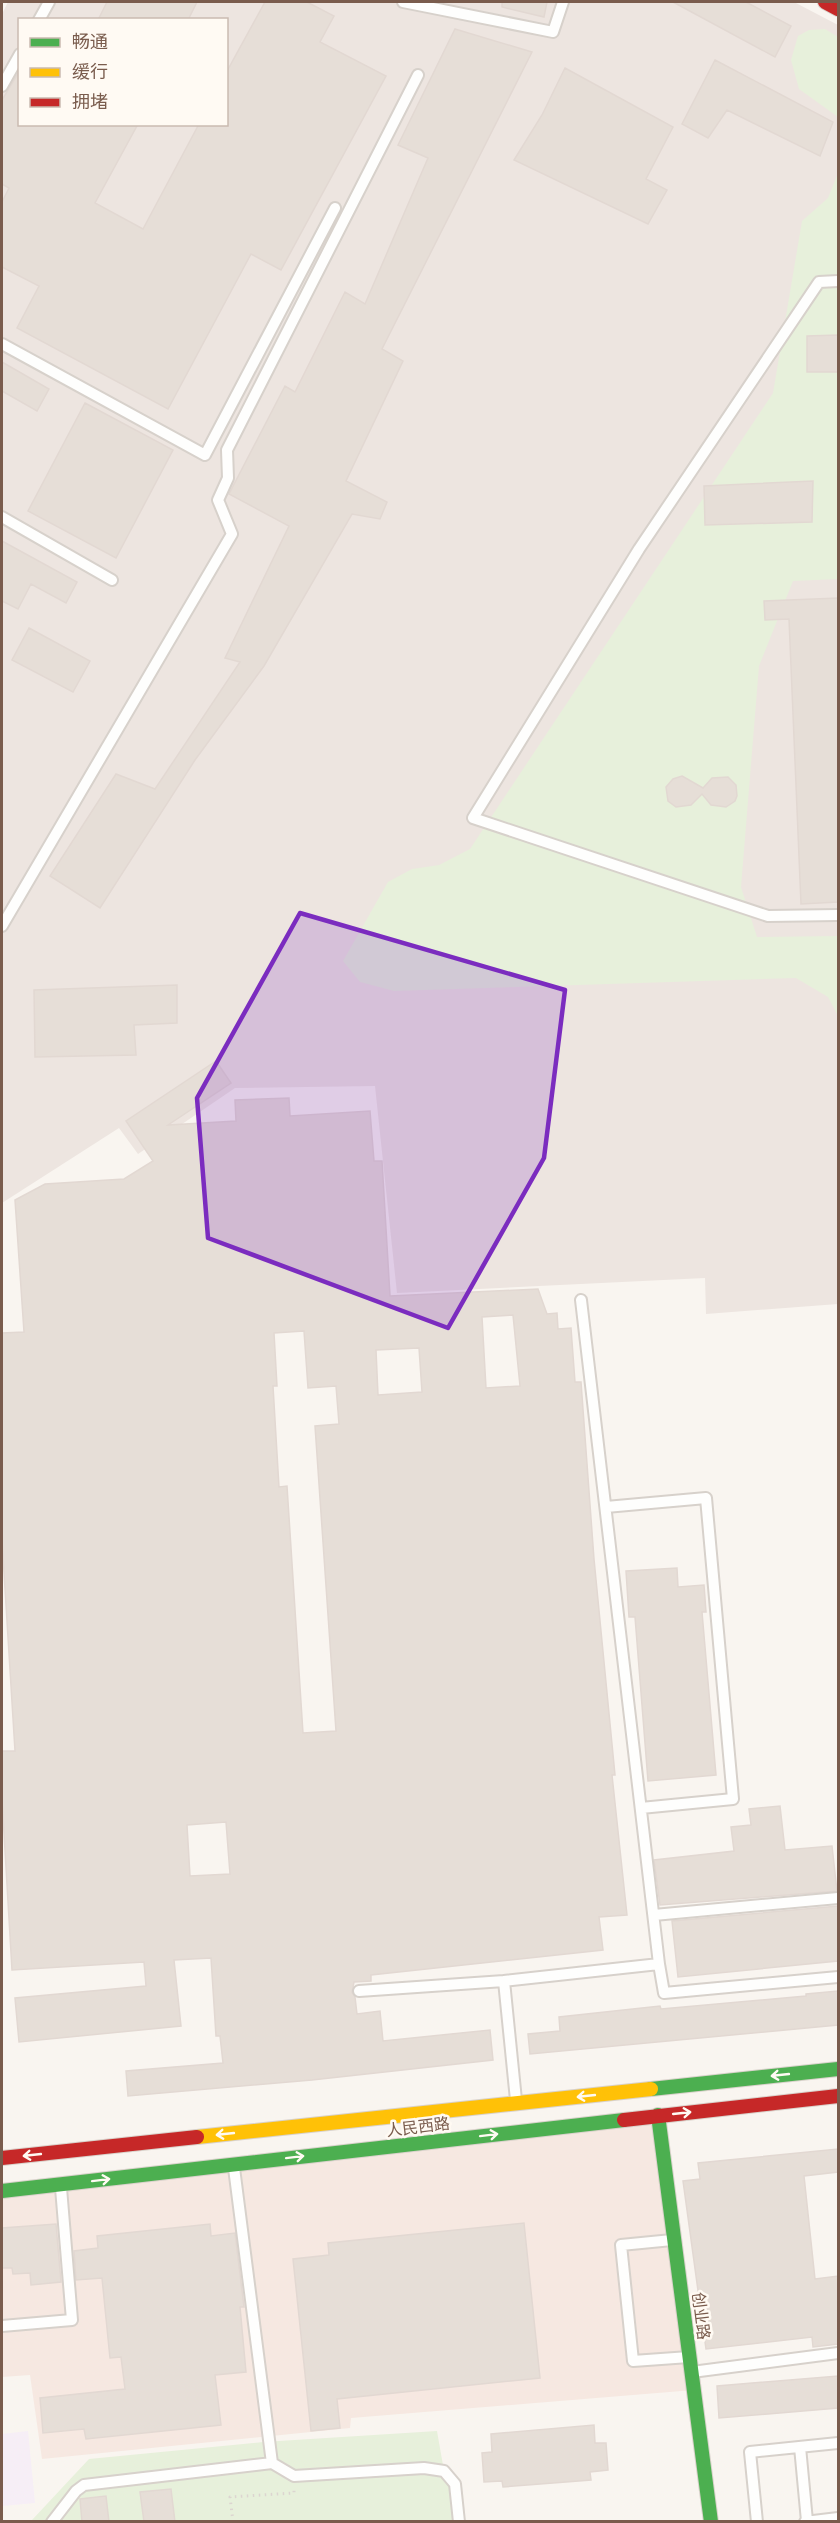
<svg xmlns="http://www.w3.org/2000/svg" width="840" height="2523" font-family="Helvetica,'Noto Sans SC',sans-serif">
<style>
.commercial{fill:#f6e8e1}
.industrial{fill:#ede5e0;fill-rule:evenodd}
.education{fill:#f6eef6}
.green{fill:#e7f0db}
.building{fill:#e6ded7;stroke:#e2d8d2;stroke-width:1.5;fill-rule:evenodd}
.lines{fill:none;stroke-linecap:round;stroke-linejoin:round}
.lane-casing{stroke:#d7d1cb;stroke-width:14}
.fast-casing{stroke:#d9d2cb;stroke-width:16}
.slow-casing{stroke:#d9d2cb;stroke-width:16}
.jam-casing{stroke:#d9d2cb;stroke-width:16}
.path{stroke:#dcd5d0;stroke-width:3;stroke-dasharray:1.5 4.5;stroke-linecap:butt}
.lane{stroke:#fefefd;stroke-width:10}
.fast{stroke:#4caf50;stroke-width:14}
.slow{stroke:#ffc107;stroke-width:14}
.jam{stroke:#c62828;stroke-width:14}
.oneway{stroke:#fffaf3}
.marked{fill:#7b2cbf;fill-opacity:0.2;stroke:#7b2cbf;stroke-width:4.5;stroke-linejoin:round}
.labels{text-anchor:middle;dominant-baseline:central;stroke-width:5;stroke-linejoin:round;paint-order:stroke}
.street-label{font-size:16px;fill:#7a5c4d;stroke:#fffaf3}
</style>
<rect width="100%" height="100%" fill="#f9f5f0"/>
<path class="commercial" d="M658,2115l36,275 -343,28 -1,10 -308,31 -12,-84 -28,2v-186z"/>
<path class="industrial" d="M8,2h786l44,23v1279l-132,10 -1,-36 -308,15 -22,-207 -140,2 -97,66 -19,-26 -117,75v-1189zM20,20h206v104h-206z"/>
<path class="education" d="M28,2431l7,72 -33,3v-72z"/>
<path class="green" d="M825,29l13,8v80l-39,-28 -8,-29 7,-24 11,-6z
M838,173v406l-45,2 -34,85 -18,221 16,50 81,-1v80l-10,-19 -32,-19 -402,13 -34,-9 -17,-21 45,-79 24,-13 27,-4 31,-16 303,-456 29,-172 26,-23z
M437,2431l7,40 11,13 4,38h-439l12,-2 57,-61 174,-17z"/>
<path class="building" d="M107,2h90l-9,18h-90z
M265,2h42l27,14 -14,26 66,34 -105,194 -30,-16 -83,155 -151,-81 22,-42 -37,-19v-65l7,-14 -7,-4v-84l18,-30v54h118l-43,79 48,26 56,-105h27v-51z
M502,2h45l-3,15 -42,-10z
M673,2h73l45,24 -16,31z
M455,29l77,23 -150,297 21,12 -57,120 41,21 -7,17 -28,-5 -88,152 -69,94 -95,148 -50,-32 66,-102 39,15 85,-127 -15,-4 64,-132 -60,-32 56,-108 10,6 50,-100 20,12 63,-146 -30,-13z
M715,60l118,62 -13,34 -93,-46 -19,28 -26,-14z
M565,68l108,59 -27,52 21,11 -19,34 -134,-64 28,-45z
M838,335v37h-31v-36z
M2,362l47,27 -12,22 -35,-20z
M85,403l88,47 -57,108 -88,-47z
M813,481l-1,41 -107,3 -1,-39z
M2,541l75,41 -11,21 -35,-19 -13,25 -16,-8z
M838,598v304l-37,2 -12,-285 -24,1 -1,-19z
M29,628l61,33 -17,31 -61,-32z
M682,776l21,12 9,-10 16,-1 8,8 1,11 -2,5 -9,6 -15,-2 -9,-11 -11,11 -15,2 -8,-6 -2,-14 7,-8z
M177,985v38l-43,2 2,30 -101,2 -1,-67z
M216,1061l15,22 -63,42 68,-4 -1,-21 54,-2 1,18 80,-5 4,50h8l8,135 148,-7 9,25 10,-1 1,16 13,-1 4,54h6l13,177 21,216h-3l15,140 -28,2 4,33 -232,25v6l-17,1 -2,10 3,5 2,17 23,-3 3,30 107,-11 3,30 -181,20 -184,16 -2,-25 97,-8 -3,-27h-4l-5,-78 -37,2 7,66 -162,16 -4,-44 131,-12 -2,-24 -132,8 -10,-171v-48h13l-13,-211v-207l22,-1 -9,-132 30,-16 79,-5 29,-18 -27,-40zM513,1315l7,71 -34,2 -4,-71zM304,1331l4,57 28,-2 3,38 -24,2 21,305 -33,2 -16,-247 -8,1 -6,-101h4l-3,-53zM419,1348l3,44 -44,3 -2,-45zM226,1822l4,52 -40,2 -3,-51z
M677,1568l1,19 26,-2 2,27h-4l14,163 -68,6 -13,-164h-6l-3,-46z
M780,1806l5,44 47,-4 5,45 -177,14 -6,-45 80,-9 -3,-24 20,-2 -2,-16z
M838,1906v55l-160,16 -6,-56z
M838,1991v34l-308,29 -2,-20 32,-3 -1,-14 101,-11 1,3 145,-13v-2z
M838,2149v23l-34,4 11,103 23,-3v68l-25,3 -1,-10 -106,12 -23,-168 17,-2 -2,-16z
M524,2223l16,155 -203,21 3,29 -29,3 -18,-172 36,-4 -1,-12z
M56,2224l5,58 -30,3 -1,-12 -17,1 -1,-6h-10v-40z
M210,2224l1,12 24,-3 9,74h-4l6,65 -31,3 6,50 -135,14 -2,-10 -41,4 -3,-35 85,-9 -4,-32 -11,1 -8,-80 -26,2 -2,-29 24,-3 -1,-12z
M838,2376v32l-119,10 -2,-32z
M594,2425l1,18h11l2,27 -18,2 1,8 -88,7 -1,-6 -18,1 -2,-29 10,-1 -1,-18z
M171,2489l4,33h-31l-4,-30z
M106,2496l3,26h-27l-2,-23z"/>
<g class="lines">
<defs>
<path id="lane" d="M403,2l150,30 10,-30
M39,20l10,-18
M2,86l18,-32
M838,281l-19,1 -180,267 -166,269 295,98 70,-1
M2,344l203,111 130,-247
M2,517l110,63
M2,926l230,-392 -14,-34 10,-22 -1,-28 191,-375
M606,1507l100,-9 27,301 -92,9
M654,1915l184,-17
M659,1964l5,29 174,-16
M359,1991l145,-10
M516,2100l-12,-119 155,-17 -78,-664
M234,2168l38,295
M672,2240l-51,5 12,116 56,-4
M2,2326l70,-6 -11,-132
M692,2372l146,-19
M800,2447l7,74
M52,2522l24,-31 8,-6 188,-22 22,13 130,-8 20,3 11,13 4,38
M757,2522l-7,-70 88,-9
M805,2522l33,-4"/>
<path id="fast" d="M651,2089l187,-20
M658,2115l53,407
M2,2191l622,-71"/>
<path id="slow" d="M197,2137l454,-48"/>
<path id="jam" d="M825,2l13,7
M624,2120l214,-24
M2,2158l195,-21"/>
</defs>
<use href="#lane" class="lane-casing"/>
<use href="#fast" class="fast-casing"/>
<use href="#slow" class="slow-casing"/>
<use href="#jam" class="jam-casing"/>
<path class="path" d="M233,2522l-3,-25 64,-4v-3"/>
<use href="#lane" class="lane"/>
<use href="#fast" class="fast"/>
<use href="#slow" class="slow"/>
<use href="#jam" class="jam"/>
</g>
<defs><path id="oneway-shaft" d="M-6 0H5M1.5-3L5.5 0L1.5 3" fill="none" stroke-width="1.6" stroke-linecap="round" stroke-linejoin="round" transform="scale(1.5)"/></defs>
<g class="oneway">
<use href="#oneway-shaft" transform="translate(780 2075) rotate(174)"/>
<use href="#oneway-shaft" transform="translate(586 2096) rotate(174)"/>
<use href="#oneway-shaft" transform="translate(682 2113) rotate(-6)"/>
<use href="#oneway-shaft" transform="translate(225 2134) rotate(174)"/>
<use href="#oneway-shaft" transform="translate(489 2135) rotate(-7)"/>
<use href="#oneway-shaft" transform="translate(32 2155) rotate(174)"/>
<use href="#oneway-shaft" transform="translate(295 2157) rotate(-7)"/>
<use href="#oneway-shaft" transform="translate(101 2180) rotate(-7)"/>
</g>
<path class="marked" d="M300,913l265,77 -21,168 -96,170 -240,-90 -11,-140z"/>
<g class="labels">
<g class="street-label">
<text transform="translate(418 2127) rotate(-7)">人民西路</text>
<text transform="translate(701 2316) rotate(83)">创业路</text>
</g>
</g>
<rect width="840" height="2523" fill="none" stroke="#7a5c4d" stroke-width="6"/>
<rect x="18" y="18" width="210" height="108" fill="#fffaf3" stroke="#cabbb1" stroke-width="1.5"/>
<rect x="30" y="38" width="30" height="9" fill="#4caf50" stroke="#cabbb1" stroke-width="1.5"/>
<text x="72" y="48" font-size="18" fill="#7a5c4d">畅通</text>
<rect x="30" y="68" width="30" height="9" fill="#ffc107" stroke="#cabbb1" stroke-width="1.5"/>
<text x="72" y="78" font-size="18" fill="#7a5c4d">缓行</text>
<rect x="30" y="98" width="30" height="9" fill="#c62828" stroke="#cabbb1" stroke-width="1.5"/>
<text x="72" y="108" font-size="18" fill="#7a5c4d">拥堵</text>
</svg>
